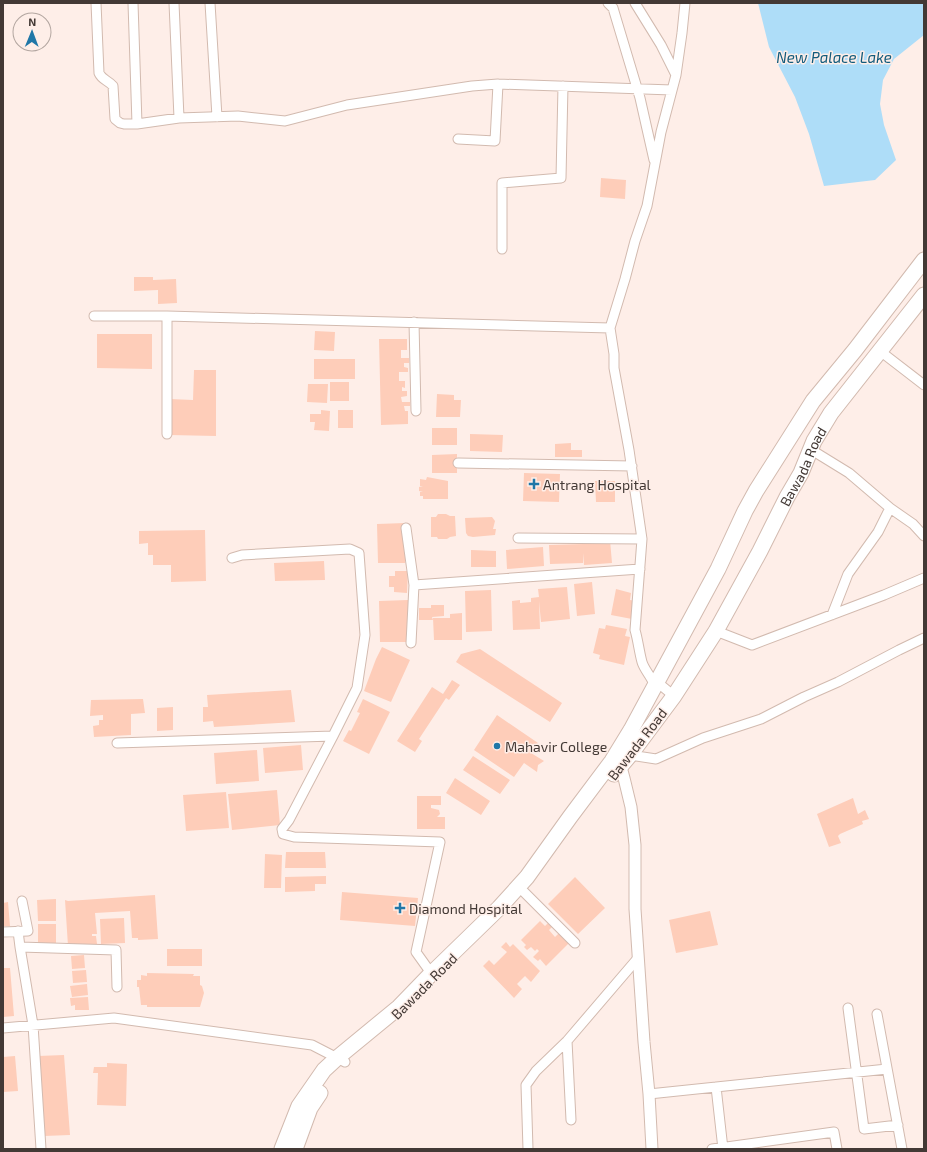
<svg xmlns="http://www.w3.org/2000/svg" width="927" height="1152" font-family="'Exo 2',sans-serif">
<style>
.water{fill:#aeddf8}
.building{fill:#fecdb9}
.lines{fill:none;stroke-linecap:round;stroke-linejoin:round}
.minor-casing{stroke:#d2baaf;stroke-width:11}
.tertiary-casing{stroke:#d2baaf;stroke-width:13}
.primary-casing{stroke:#d2baaf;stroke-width:17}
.minor{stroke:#fff;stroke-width:9}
.tertiary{stroke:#fff;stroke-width:11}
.primary{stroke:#fff;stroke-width:15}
.poi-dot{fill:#2077a7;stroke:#feeee8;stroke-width:1.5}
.labels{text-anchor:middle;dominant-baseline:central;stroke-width:3;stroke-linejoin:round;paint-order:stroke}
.street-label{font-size:14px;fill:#433935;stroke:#feeee8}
.poi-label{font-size:14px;fill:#433935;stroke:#feeee8;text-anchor:start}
.water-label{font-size:15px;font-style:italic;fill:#125b7c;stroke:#feeee8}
</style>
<rect width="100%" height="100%" fill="#feeee8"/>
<path class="water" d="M758,3h166v32l-30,24 -11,21 -3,24 4,21 12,35 -21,20 -51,6 -15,-52 -14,-37 -26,-50z"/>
<path class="building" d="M601,178l25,2 -1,19 -25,-2z
M134,277h19v3l23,-1 1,24 -19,1v-14l-24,1z
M315,331l20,1 -1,19 -20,-1z
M97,334h55v35l-55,-1z
M379,339h28v11h-6v8h8v5h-5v4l4,1v4h-9v9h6v7l-3,-1v4h5v5l-6,1 1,5h8v4h-6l1,5h3v13l-27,1z
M314,359h41v20h-41z
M194,370h22v66l-46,-1v-36l23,1z
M330,382h19v19h-19z
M308,384h20l-1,19 -20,-1z
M437,394l17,1v5h7l-1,17h-24z
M321,410l9,1 -1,20 -15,-1 1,-8h-5v-8h11z
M338,410h15v18h-15z
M432,428h25v17h-25z
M470,434l33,1 -1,17 -32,-1z
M571,443v7h11v7h-27v-13z
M457,454v19h-25v-18z
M524,473l36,1 -1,28 -36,-1z
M427,477l21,4v18h-25v-3h-3v-4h3l-4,-1v-4l4,-1h-3v-7l6,1z
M595,481h20v21h-19z
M438,514h8l4,2h5l1,20 -6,1 -3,2h-9l-1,-2h-6v-20h5z
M492,517l3,4 -2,8h3l-1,6 -22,2 -5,-1 -2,-3 -1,-15z
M405,523v40h-27l-1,-39z
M205,530l1,51 -35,1v-17h-18v-10h-5v-12l-9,1v-13z
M610,540l2,23 -28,2 -1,-12v10l-33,1 -1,-19 34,-1v-3z
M543,547l1,19 -37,3 -1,-19z
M471,550l25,1v16h-25z
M324,561l1,19 -50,1 -1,-18z
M395,571h13l-1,22 -13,-1v-5h-5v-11h6z
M592,582l3,32 -18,2 -3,-32z
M567,587l3,32 -29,3 -2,-21 1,28 -27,1 -1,-29 8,-1v3l11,-1v-4l8,-1 -1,-8z
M616,589l15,4 -1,7 6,1 -4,18 -21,-4z
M491,590l1,41 -26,1 -1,-41z
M408,600v42h-28l-1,-41z
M431,605h13v11l-12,1 1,3h-14v-12h12z
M462,613v27h-28l-1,-22h17v-4z
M606,625l21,4 -2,7 5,1 -6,28 -25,-6 1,-4 -7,-2 6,-25 6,1z
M382,647l28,13 -19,42 -27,-11 12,-32z
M480,649l82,54 -12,19 -94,-60 5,-8z
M452,680l8,5 -11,15 -3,-2 -27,41 3,2 -7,11 -18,-11 35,-54 11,7z
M291,690l4,32 -81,5 -1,-6 -10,1v-15h5l-1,-12z
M143,699l2,14 -14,1v21l-37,2 -1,-11 6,-1v-5h4v-5l-13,1 1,-16z
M363,699l27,13 -21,42 -26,-13 6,-11 2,1 9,-18 -3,-1z
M173,707v23l-16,1v-23z
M497,715l41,28 -7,10 13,8 -6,4 -1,7 -13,-9 -10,14 -40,-27z
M301,745l2,25 -38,3 -2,-25z
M257,750l2,31 -43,3 -2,-31z
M473,756l37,24 -10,14 -37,-24z
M455,778l35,23 -9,14 -35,-22z
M277,790l3,35 -48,5 -4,-36z
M226,792l3,36 -43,3 -3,-36z
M417,796h24v9h-10v3l8,2 1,4 -3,3h8v12h-28z
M853,798l5,16 7,-4 4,9 -7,2 1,3 -23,10 -2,2 3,7 -12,4 -12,-33z
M286,852h39l1,16h-41z
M265,854l17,1 -1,33h-17z
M326,876v8h-11v7l-30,1v-15z
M575,877l30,31 -27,26 -30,-30z
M342,892l76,6 -3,28 -75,-6z
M155,895l3,44 -20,1v-2h-6l-2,-27 -35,2 2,21h-5v2h4l1,8 -29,2 -3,-46 3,1z
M56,899v22h-18l-1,-21z
M8,902l2,24h-7v-23z
M710,911l8,34 -42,8 -7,-33z
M124,918l1,25 -24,1 -1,-25z
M540,921l5,5 5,-5 4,4 -5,5 6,7 5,-5 10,10 -24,24 -6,-7 -2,2 -5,-4 6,-6 -2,-2 -2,2 -4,-4 -4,3 -3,-3 2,-2 -5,-5z
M38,924h18v21l-18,1z
M506,942l4,5 3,-3 27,27 -9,11 -6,-6 -8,8 5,5 -8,9 -31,-32 6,-6 5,5 13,-13 -6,-5z
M167,949h35v17h-35z
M84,955l1,13 -13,1 -1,-13z
M3,968h7l4,48 -11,1z
M86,970l1,12 -14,1 -1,-12z
M147,973l47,1 -1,2h7v9l2,1 2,7 -4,14h-53v-2h-6l-2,-18h-2v-7h4v-5l6,1z
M87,984l1,11 -16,2 -2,-11z
M88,997l1,13h-14v-5l-4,1 -1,-8z
M64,1055l6,80 -26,1 -6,-80z
M15,1056l3,35 -15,1v-35z
M107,1063l20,1 -1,42 -29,-1 1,-32h-5l1,-6h13z"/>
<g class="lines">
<defs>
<path id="minor" d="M96,3l3,70c3,7 9,7 14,13l2,33 5,4 4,1h13l42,-6 59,-2 47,5 62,-16 125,-19 26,-2 174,6
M133,3l4,121
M174,3l5,115
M210,3l7,114
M608,3l5,5 27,90 14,62
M635,3l26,42 15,30
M458,139l37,2 3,-57
M502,249v-66l59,-5 2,-92
M94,316h73l443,12
M414,322l2,89
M880,351l44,34
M167,434v-118
M810,449l39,24 41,35
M458,463l174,3
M406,528l8,57 -3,58
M518,538l124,1
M232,558l10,-3 108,-6 9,4 6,82 -8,53 -24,48 -44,84 -7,9 1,5 11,3 146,5 -24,110 15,21
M414,585l226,-16
M832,615l16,-41 30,-42 12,-24 23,16 11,12
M716,631l36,14 132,-50 40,-17
M674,696l-17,-14h-4c-3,-7 -9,-13 -11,-20 -3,-11 -4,-22 -7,-32l7,-91 -13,-89 -15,-82v-14l-4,-26 15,-49 10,-38 12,-35 14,-74 15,-57 6,-42 3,-30
M117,743l216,-7
M627,754l3,1 26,4 47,-21 58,-19 43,-22 34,-15 61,-32 25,-12
M524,892l51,51
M18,931l2,16 13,78 8,124
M3,932l25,-1 -6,-30
M20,947l96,3 1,37
M848,1008l16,121 34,-4
M877,1014l25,135
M3,1028l111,-10 198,27 33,17
M567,1041l4,79
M716,1087l7,62
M649,1094l238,-25
M528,1149l-2,-64 10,-14 31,-30 71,-83
M712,1149l122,-17 3,17"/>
<path id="tertiary" d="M619,760l5,18 7,29 4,38v64l9,133 5,52 3,55"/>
<g id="primary">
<path id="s1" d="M614,774l16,-19 44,-59 42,-65 44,-80 27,-54 14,-24 13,-32 17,-28 93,-118"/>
<path d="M282,1149l17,-43 25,-36 13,-12 62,-51 30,-31 70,-68 28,-31 43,-60 42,-56 19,-31 87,-161 27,-58 11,-20 57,-90 42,-51 69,-90"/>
<path d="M295,1149l15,-41 10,-15"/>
</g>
</defs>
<use href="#minor" class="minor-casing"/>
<use href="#tertiary" class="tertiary-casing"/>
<use href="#primary" class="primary-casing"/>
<use href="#minor" class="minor"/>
<use href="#tertiary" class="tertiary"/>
<use href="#primary" class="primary"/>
</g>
<g class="poi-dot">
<path d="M532 478h4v4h4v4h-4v4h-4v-4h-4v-4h4z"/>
<circle cx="497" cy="746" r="4"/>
<path d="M398 902h4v4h4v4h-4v4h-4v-4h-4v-4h4z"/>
</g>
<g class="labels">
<g class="street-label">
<text stroke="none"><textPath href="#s1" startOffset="362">Bawada Road</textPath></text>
<text transform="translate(637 744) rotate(-52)">Bawada Road</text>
<text transform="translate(424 986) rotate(-45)">Bawada Road</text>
</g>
<g class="poi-label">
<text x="543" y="484">Antrang Hospital</text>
<text x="505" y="746">Mahavir College</text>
<text x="409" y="908">Diamond Hospital</text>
</g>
<g class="water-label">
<text x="834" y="57">New Palace Lake</text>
</g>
</g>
<rect width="927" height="1152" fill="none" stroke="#433935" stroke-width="8"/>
<g transform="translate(32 32) rotate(1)"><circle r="19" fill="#feeee8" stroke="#b3a6a0"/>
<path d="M0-3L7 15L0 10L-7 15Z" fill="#2077a7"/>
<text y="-6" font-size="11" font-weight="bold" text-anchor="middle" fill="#433935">N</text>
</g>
</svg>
